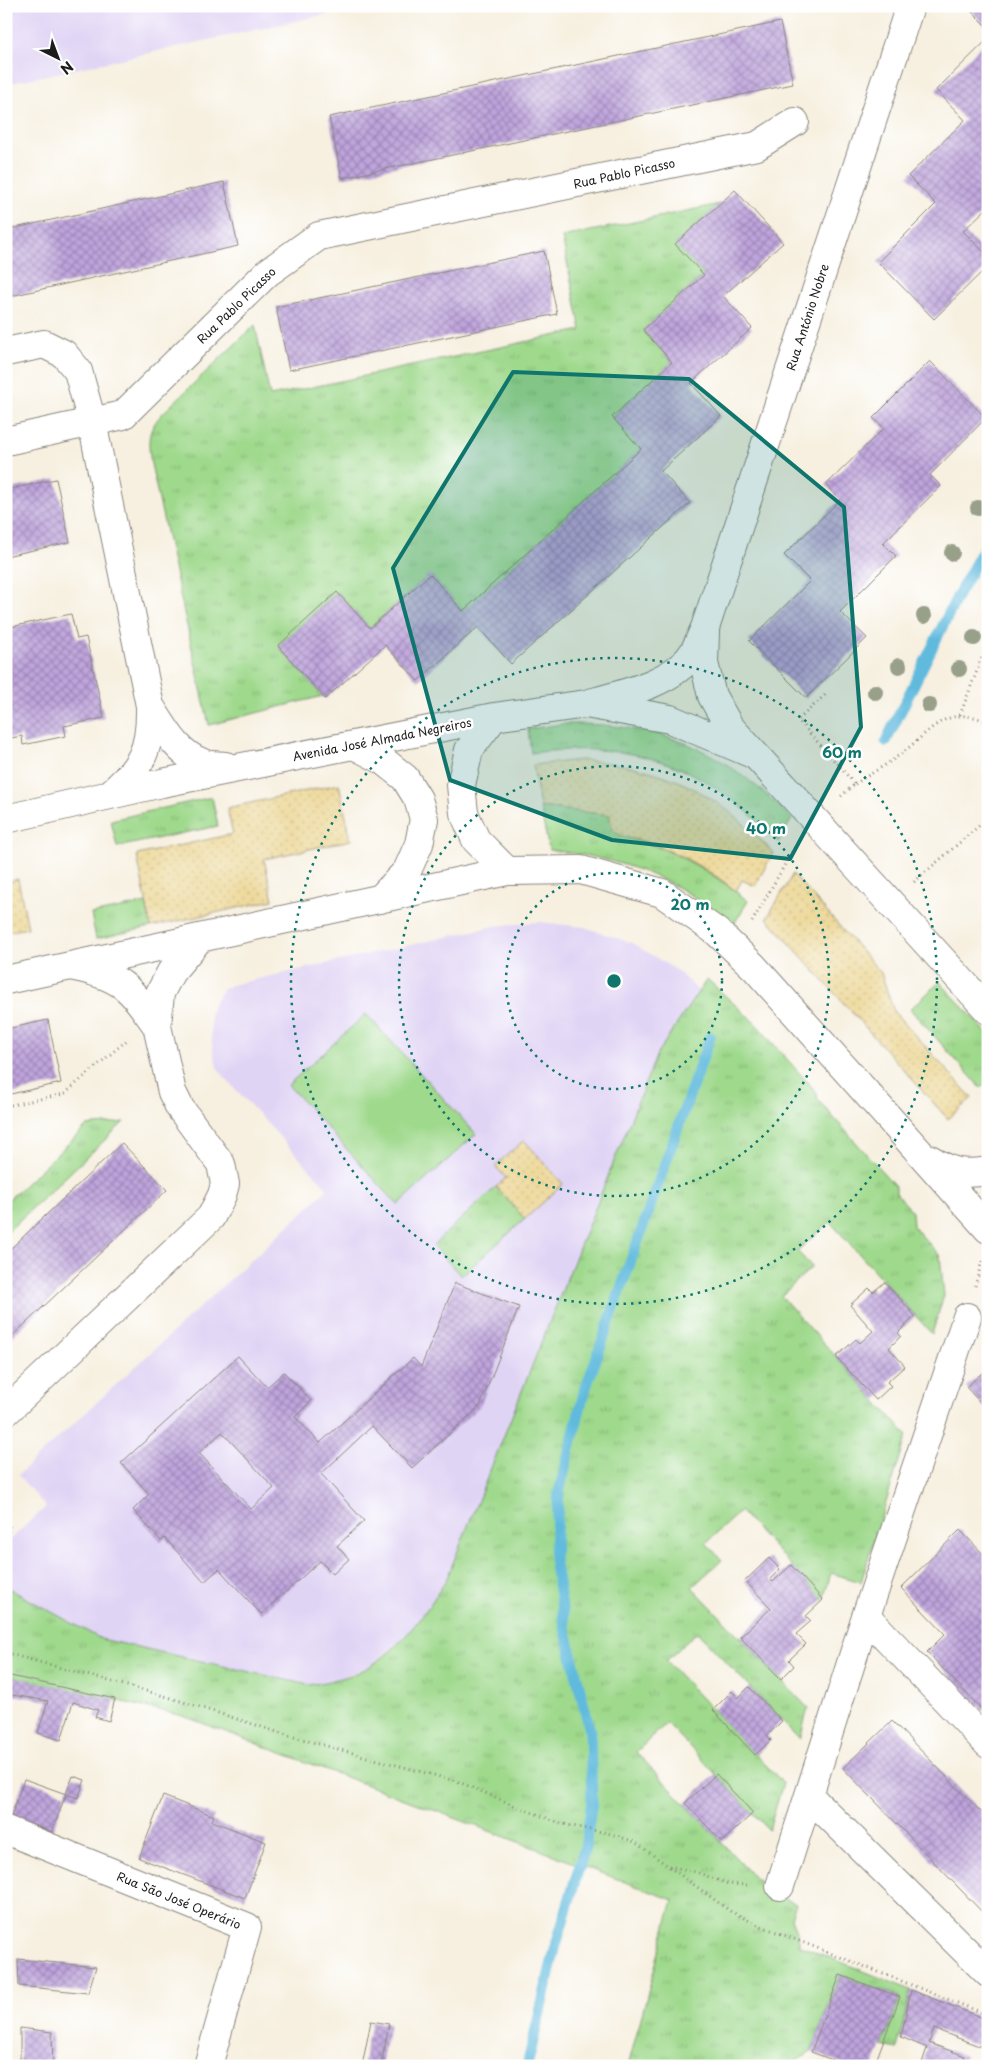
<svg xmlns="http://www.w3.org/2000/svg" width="994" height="2072" font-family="'Playpen Sans',sans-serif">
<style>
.built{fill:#e0d4f4}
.grass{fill:url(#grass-tufts);stroke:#5e7a54}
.sand{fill:url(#sand-dots);stroke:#857b5d}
.garden{fill:#9fd98c;stroke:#5e7a54}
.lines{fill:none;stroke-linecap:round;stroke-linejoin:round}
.stream{stroke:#5fbadd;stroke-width:11}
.building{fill:url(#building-cross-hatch);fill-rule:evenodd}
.minor-casing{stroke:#8a867e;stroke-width:30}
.path{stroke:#8a867e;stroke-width:3;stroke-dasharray:1 4;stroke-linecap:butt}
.minor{stroke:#fff;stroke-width:28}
.tree{fill:#98a08a}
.marked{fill:#0f766e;fill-opacity:0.2;stroke:#0f766e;stroke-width:4;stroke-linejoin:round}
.ring{fill:none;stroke:#0f766e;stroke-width:2.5;stroke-dasharray:2.5 5}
.labels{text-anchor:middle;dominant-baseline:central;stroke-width:5;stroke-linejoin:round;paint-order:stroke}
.street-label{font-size:12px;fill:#1c1c1c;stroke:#fff}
.centre{fill:#0f766e;stroke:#fff;stroke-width:2.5}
.ring-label{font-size:15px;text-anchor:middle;font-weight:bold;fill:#0f766e;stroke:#fff;stroke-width:5;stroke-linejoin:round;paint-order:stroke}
</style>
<defs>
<pattern id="grass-tufts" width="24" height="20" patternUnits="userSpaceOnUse" patternTransform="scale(1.25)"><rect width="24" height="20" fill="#9fd98c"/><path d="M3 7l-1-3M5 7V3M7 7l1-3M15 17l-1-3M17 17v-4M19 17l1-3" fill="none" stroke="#88ba78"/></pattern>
<pattern id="sand-dots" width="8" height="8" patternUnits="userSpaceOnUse" patternTransform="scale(1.25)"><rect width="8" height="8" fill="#eeda9e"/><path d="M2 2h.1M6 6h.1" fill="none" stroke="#ccba88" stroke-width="1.8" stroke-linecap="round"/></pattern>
<pattern id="building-cross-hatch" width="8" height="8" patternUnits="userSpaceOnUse" patternTransform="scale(1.25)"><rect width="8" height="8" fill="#bfa4dd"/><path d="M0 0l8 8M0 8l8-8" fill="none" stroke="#9a85b2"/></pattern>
</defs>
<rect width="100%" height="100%" fill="#fff"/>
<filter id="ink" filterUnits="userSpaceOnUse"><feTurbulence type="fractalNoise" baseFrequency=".02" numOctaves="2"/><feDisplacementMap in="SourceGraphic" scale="10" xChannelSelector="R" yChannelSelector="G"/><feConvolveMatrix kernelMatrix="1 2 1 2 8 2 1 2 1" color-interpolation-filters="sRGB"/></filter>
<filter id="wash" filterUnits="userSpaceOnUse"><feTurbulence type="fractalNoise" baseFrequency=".0096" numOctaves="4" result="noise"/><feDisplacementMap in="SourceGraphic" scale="20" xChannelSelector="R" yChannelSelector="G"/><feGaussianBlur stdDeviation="1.12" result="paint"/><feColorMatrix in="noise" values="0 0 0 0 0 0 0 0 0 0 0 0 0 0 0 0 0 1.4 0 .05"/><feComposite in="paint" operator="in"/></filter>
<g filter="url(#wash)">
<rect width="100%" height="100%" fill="#f7f0e0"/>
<path class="built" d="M6,6h359l-359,78z
M539,922l45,5 48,16 44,27 23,21 -42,63 -210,524 -22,36 -17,20 -37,32 -30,12 -32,7 -208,-46 -95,-52v-44l40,-36 -28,-32 310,-286 -102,-110 -9,-12 -5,-22 -2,-31 4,-12 9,-13 8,-4 264,-59z"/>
<path class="grass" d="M720,204l-44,40 28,31 -61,55 29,32 -60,55 29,32 -178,162 -33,-37 -60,54 -33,-36 -59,54 45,50 -114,29 -58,-261c-3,-23 -5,-33 12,-51l92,-88 15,71 311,-66 -19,-93z
M563,724c100,-1 159,24 229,95l-14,23c-72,-78 -142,-102 -247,-89l-3,-24z
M212,797l6,29 -101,21 -6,-27z
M540,807l71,8 -1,5 10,15c52,14 85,32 128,66l-14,23c-62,-46 -108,-65 -185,-74z
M146,903l5,24 -55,12 -5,-25z
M707,979l49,45 61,69 1,7 78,87v6l16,18 1,15 27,30 4,39 -12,39 -102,-112 -33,29 15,16 -31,29 126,139 -46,147 -30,-9 -8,27 -83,-89 -34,32 16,17 -30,27 116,121 -8,31 -103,-107 -31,29 117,122 -14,47 -102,-107 -31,29 119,126 24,19 17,7 -5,14 10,28 110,44 -14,59 -15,-3 18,-49 -60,-22 -29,77 -21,14h-162l45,-166 -490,-184 -177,-41v-88l95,52 208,46c21,-4 45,-8 63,-20 33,-22 55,-54 75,-87l210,-524z
M940,982l48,52v48l-7,6 -71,-79z
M124,1122l-118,111v-31l81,-76z
M496,1187l29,32 -64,57 -28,-31z"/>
<path class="sand" d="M581,760c84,6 136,31 192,93l-18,33 -13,-6 -6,11c-25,-20 -51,-34 -80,-46 -12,-5 -30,-5 -41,-13 -5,-5 -5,-11 -5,-17l-70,-8 -7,-42z
M339,784l12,56 -87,19 9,41 -122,27 -14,-72 96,-21 -6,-26z
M793,874l88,99 13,39 78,86 -24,21 -181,-201z
M18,879l10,49 -22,4v-50z
M524,1140l39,44 -38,35 -29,-32 10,-9 -11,-12z"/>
<path class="garden" d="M366,1014l110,120 -78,71 -110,-120z"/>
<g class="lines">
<path class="stream" d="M886,741l72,-146 30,-54
M527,2066l29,-121 29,-98 7,-45 -2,-71 -25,-104 -11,-69 5,-66 25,-99 126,-356"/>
</g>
<g id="blocks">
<path class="building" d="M966,6h22v22z
M780,22l13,62 -451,94 -13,-61z
M988,39v168l-25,24 25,25v10l-54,53 -56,-57 58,-58 -28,-28 57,-56 -29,-30z
M224,182l14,64 -232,51v-67z
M735,190l48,53 -60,53 29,32 -61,55 30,33 -60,55 29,32 -179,161 -33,-37 -60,54 -33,-36 -60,54 -47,-53 59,-54 33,36 60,-54 33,37 178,-162 -29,-32 60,-55 -29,-32 61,-55 -29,-31z
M544,251l13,63 -268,56 -13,-63z
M930,361l56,57 -56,57 11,11 -58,57 13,13 -56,56 27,26 -61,60 -57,-57 61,-60 -26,-26 56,-55 -14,-15 58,-57 -11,-10z
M56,479l14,63 -64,14v-66z
M71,614l6,25 9,-2 18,81 -40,8 2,10 -43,9 -1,-9 -16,3v-111z
M48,1020l13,63 -55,12v-66z
M122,1143l45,47 -161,152v-89z
M885,1282l30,34 -17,17 3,3 -12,12 16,18 -18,16 4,4 -15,14 -40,-43 20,-18 4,4 13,-12 -23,-26 19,-17 4,4z
M455,1283l64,24 -39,99 -68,62 -40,-42 -51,48 43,47 -27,25 12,13 -16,15 -13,-13 -59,53 -42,-45 -15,13 -39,-44 -4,3 -28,-31 16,-16 -28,-31 117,-107 29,31 17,-15 27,29 -16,16 25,26 93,-85 8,9zM222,1432l52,56 -23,21 -52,-56z
M988,1368v43l-22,-24z
M960,1530l28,29v35l-2,1 2,2v119l-61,-64 18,-18 -44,-46z
M769,1558l11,11 -10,10 3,3 18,-17 32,35 -17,16 5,5 -15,13 10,10 -17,16 5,6 -13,13 -41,-42 31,-29 -26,-27z
M6,1675l109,24 -6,22 -14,-4 3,-7 -25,-8 -12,38 -23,-7 10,-32 -42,-7z
M749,1687l33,34 -15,15 4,4 -16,15 -42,-45 19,-19 6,7z
M892,1721l96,98v99l-145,-150z
M716,1774l37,39 -31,29 -37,-39z
M73,1776l12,4 -7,18 -12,-4z
M24,1779l42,15 -14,38 -41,-15z
M163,1796l51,20 -2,5 54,21 -21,56 -106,-40z
M18,1959l78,8 -8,26 -69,-7z
M840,1975l60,22 -26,69h-25l-38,-14z
M911,1990l77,30 -1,29 -53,-20 -5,14 36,13 -4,10h-40l6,-18 -26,-11z
M371,2021l18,3 -8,42h-19z
M20,2028l32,4 1,34h-33z"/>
</g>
</g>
<g filter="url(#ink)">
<use href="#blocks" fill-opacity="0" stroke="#8a867e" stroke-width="1"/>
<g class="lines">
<defs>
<path id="minor" d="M6,352l38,-8 20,10 14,17 14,51 -86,19
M705,632l-1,31 8,33 17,30 259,284
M586,704c33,-9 88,-21 107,-51 5,-8 8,-17 12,-25l205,-622
M150,706c14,21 27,48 53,57 7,3 16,2 23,3
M494,717l-25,33 -8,35 3,28 12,27 31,31
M354,745l27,14 24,19 13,21 6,20 -5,25 -12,27 -27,28
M109,795c33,-28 42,-46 41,-89l-58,-284 31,-7 144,-142 52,-37 438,-90 38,-24
M6,819l156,-36 332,-66 92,-13 84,15 85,36
M75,967c48,10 55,21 82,59
M6,980l501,-109 74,-1 81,23 55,39 37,35 234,262
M930,1159c22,14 33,16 58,12
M6,1412l205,-195 11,-22 3,-11 -4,-20 -41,-56 -8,-16 -15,-66 3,-33 11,-21 28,-33
M866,1616l122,128
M809,1796l179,177
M6,1830l241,97 -39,139
M780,1886l86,-270 101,-299"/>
</defs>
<use href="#minor" class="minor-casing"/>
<path class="path" d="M825,695l-27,25 57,64 -16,14
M960,715l28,-73
M855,784c15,-10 31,-19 46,-30 29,-22 45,-51 87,-32
M914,882l74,-64
M752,922l43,-75
M6,1106l58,-12 63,-54
M975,1286l7,-25
M6,1523l5,6 -5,5
M6,1653l162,44 122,39 169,46 64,27 40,15 48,10 24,8 95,69 26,13 232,91
M669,1866l27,6 32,12 19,1"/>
<use href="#minor" class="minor"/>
</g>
<g class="tree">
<circle cx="978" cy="508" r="8"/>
<circle cx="952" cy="553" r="8"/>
<circle cx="924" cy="616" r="8"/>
<circle cx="974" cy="638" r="8"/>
<circle cx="899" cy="666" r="8"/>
<circle cx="959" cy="669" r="8"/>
<circle cx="875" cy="692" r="8"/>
<circle cx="929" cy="705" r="8"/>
</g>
</g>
<path class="marked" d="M513,372l176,7 155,128 17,220 -71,132 -178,-19 -162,-60 -57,-212z"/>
<g class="ring">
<circle cx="614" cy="981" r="108"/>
<circle cx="614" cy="981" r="215"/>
<circle cx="614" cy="981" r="323"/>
</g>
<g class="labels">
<g class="street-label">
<text transform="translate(624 173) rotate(-12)">Rua Pablo Picasso</text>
<text transform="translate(236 305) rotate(-44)">Rua Pablo Picasso</text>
<text transform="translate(807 317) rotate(-72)">Rua António Nobre</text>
<text transform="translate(382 739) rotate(-11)">Avenida José Almada Negreiros</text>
<text transform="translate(179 1900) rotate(22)">Rua São José Operário</text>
</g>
</g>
<circle cx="614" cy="981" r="8" class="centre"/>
<g class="ring-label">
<text x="842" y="758">60 m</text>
<text x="766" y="834">40 m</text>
<text x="690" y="910">20 m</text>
</g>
<rect width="994" height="2072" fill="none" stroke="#fff" stroke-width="25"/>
<g transform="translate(58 58) rotate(138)" stroke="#ffffff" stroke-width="4" paint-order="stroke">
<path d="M0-4L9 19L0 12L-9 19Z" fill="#1c1c1c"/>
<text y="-8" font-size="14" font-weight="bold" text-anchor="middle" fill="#1c1c1c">N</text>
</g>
</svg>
